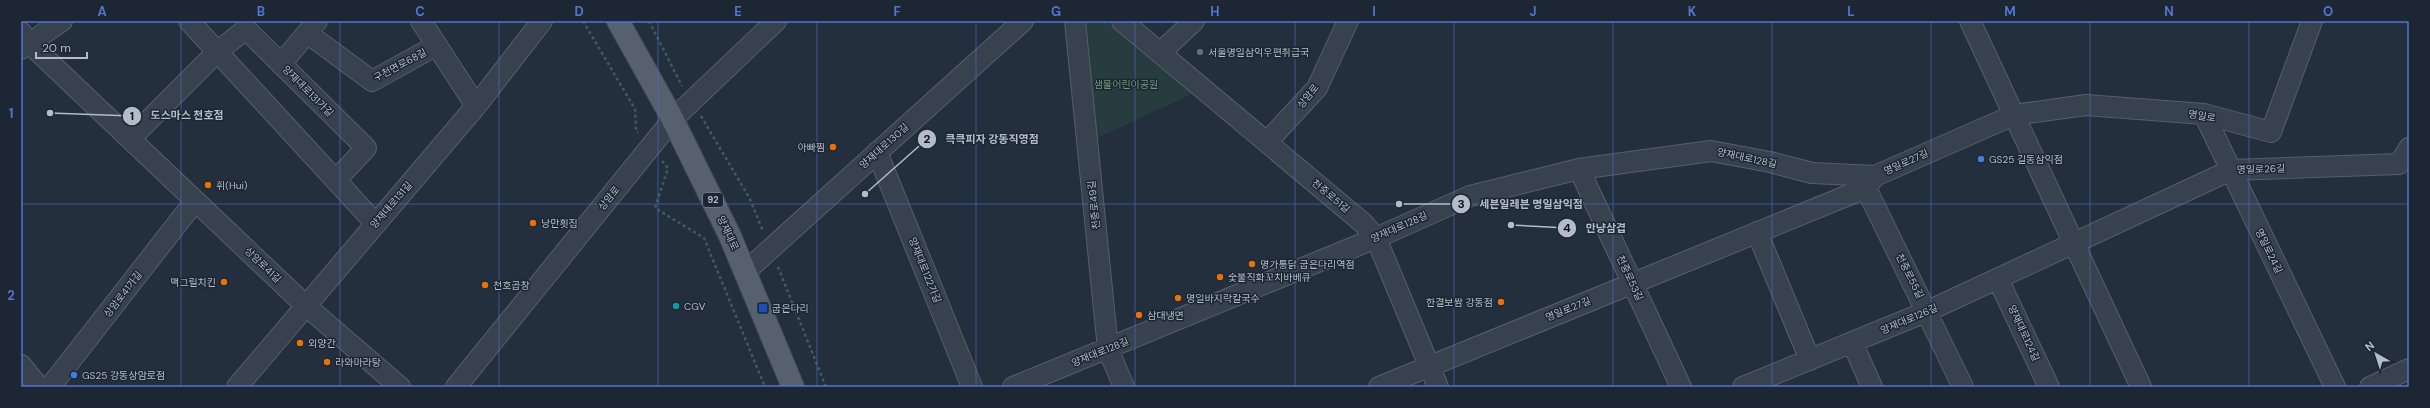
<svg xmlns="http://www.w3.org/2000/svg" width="2430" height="408" font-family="'DM Sans','Noto Sans KR',sans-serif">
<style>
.green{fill:#263c3f}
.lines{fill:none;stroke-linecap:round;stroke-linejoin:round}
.minor-casing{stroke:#565f6c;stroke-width:22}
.major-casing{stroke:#414a57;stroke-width:24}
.path{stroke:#44595c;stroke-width:2.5;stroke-dasharray:3 3;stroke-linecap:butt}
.minor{stroke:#38414e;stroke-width:20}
.major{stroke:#56606e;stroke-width:22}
.grid{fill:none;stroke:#5274d3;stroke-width:1;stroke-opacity:0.55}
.service-dot{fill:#5c6f8a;stroke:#1d2633;stroke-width:1.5}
.food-dot{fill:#e8710a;stroke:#1d2633;stroke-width:1.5}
.shop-dot{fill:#3f7fe0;stroke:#1d2633;stroke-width:1.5}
.culture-dot{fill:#0f9aa8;stroke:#1d2633;stroke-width:1.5}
.transit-dot{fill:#1a4fb4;stroke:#1d2633;stroke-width:1.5}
.labels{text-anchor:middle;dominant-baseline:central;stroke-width:3;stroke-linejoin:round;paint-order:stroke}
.shield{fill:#1d2633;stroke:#878f9c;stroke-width:1}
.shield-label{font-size:9px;font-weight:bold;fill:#b4bcc9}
.poi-label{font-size:10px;fill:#b4bcc9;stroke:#1d2633;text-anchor:start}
.street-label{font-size:10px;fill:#b4bcc9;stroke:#1d2633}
.park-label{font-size:10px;fill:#6b9a76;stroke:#1d2633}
.leader{fill:none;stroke:#b4bcc9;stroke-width:1.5}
.callout-dot{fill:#b4bcc9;stroke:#1d2633;stroke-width:1.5}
.mark-label{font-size:12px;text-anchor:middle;font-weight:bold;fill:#111}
.callout-label{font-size:11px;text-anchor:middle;font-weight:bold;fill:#b4bcc9;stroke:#1d2633;stroke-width:3;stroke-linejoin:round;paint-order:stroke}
.neatline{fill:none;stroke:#5274d3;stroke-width:1.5}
.grid-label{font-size:13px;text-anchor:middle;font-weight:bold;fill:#5274d3}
</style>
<rect width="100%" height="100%" fill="#242f3e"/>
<path class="green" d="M1082,21h25l85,73 -95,44z"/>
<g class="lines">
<defs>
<path id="minor" d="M189,21l186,202
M421,21l55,85
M1075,21l33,328 16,38
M1122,21l241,202 13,15 62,149
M1970,21l171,366
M21,32l7,10 277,263 95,82
M307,33l65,48 65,-36
M21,49l41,-28
M1160,53l34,-32
M281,64l36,-43
M2204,114l131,273
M130,139l87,-87 29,-23 120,119 -30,32
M1267,142l50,-54 31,-67
M877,152l95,235
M1579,169l102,218
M1866,188l97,199
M1757,232l53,128
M745,272l278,-251
M1998,279l51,108
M1852,342l20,45
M21,365l18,22
M50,387l145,-186
M237,387l239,-281 66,-85
M456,387l217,-268 103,-98
M1013,387l363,-149 94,-42 109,-27 132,-18 59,11 42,11 63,3
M1379,387l487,-199 9,-12 139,-61 72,-10 118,9 67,18 41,-111
M1743,387l185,-76 303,-141 168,-6 10,-16
M2370,387l39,-18"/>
<path id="major" d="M618,21l53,95 59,120 63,151"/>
</defs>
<use href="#minor" class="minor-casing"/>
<use href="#major" class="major-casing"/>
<path class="path" d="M583,21l52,88 1,22 2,2
M649,21l33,65
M701,116l49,83 13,32
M662,161l6,7 -13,40 49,30 61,149
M778,267l48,120"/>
<use href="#minor" class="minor"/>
<use href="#major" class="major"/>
</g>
<path class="grid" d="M181,21v366M340,21v366M499,21v366M658,21v366M817,21v366M976,21v366M1135,21v366M1295,21v366M1454,21v366M1613,21v366M1772,21v366M1931,21v366M2090,21v366M2249,21v366M21,204h2388"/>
<circle class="service-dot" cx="1200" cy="52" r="4"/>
<g class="food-dot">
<circle cx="833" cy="147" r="4"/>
<circle cx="208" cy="185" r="4"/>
<circle cx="533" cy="223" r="4"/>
<circle cx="1252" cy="264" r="4"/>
<circle cx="1220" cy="277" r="4"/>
<circle cx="224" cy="282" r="4"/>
<circle cx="485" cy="285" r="4"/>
<circle cx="1178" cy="298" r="4"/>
<circle cx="1501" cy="302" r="4"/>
<circle cx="1139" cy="315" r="4"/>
<circle cx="300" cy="343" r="4"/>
<circle cx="327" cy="362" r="4"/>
</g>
<g class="shop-dot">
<circle cx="1981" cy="159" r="4"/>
<circle cx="74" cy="375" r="4"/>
</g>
<circle class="culture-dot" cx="676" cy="306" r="4"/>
<rect class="transit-dot" x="758" y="303" width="10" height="10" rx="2"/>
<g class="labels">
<rect class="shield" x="703" y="193" width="20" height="14" rx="3"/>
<g class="shield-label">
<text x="713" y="200">92</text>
</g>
<g class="poi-label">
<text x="1208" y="52">서울명일삼익우편취급국</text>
<text x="825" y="147" text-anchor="end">아빠찜</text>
<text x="1989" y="159">GS25 길동삼익점</text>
<text x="216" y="185">휘(Hui)</text>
<text x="541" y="223">낭만횟집</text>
<text x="1260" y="264">명가통닭 굽은다리역점</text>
<text x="1228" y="277">숯불직화꼬치바베큐</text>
<text x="216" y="282" text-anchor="end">맥그릴치킨</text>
<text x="493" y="285">천호곱창</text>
<text x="1186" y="298">명일바지락칼국수</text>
<text x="1493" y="302" text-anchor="end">한결보쌈 강동점</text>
<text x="684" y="306">CGV</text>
<text x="772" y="308">굽은다리</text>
<text x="1147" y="315">삼대냉면</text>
<text x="308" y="343">외양간</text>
<text x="335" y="362">라와마라탕</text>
<text x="82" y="375">GS25 강동상암로점</text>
</g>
<g class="street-label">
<text transform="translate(400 65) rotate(-28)">구천면로68길</text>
<text transform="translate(308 91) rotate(45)">양재대로131가길</text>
<text transform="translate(1308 96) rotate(-51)">상암로</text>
<text transform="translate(2202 116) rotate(9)">명일로</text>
<text transform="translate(884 146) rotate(-42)">양재대로130길</text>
<text transform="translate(1747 158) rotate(12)">양재대로128길</text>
<text transform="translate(1906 162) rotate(-24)">명일로27길</text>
<text transform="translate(2261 169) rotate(-2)">명일로26길</text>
<text transform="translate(1331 196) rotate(40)">천중로51길</text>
<text transform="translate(609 198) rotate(-51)">상암로</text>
<text transform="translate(391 205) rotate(-49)">양재대로131길</text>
<text transform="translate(1094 205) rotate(-96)">천중로49길</text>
<text transform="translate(1399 227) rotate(-24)">양재대로128길</text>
<text transform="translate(728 233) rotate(65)">양재대로</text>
<text transform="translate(2269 251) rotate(64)">명일로24길</text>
<text transform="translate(263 265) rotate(44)">상암로41길</text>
<text transform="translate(925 270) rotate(68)">양재대로122가길</text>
<text transform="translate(1910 276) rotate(63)">천중로55길</text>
<text transform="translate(1630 278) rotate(65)">천중로53길</text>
<text transform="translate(123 294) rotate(-52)">상암로41가길</text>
<text transform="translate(1568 309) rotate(-22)">명일로27길</text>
<text transform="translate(1909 319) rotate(-23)">양재대로126길</text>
<text transform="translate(2024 333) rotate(65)">양재대로124길</text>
<text transform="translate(1100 352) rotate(-22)">양재대로128길</text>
</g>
<g class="park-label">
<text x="1126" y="84">샘물어린이공원</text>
</g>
</g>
<path class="leader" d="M50 113L132 116M865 194L927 139M1399 204L1461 204M1511 225L1567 228"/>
<g class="callout-dot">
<circle cx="50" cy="113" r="4"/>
<circle cx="865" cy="194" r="4"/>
<circle cx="1399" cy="204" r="4"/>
<circle cx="1511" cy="225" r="4"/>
<circle cx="132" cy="116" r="10"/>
<circle cx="927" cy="139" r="10"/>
<circle cx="1461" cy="204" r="10"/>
<circle cx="1567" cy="228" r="10"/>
</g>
<g class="mark-label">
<text x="132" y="120">1</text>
<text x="927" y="143">2</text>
<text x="1461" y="208">3</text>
<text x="1567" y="232">4</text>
</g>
<g class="callout-label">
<text x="187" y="119">도스마스 천호점</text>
<text x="992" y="143">큭큭피자 강동직영점</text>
<text x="1531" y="208">세븐일레븐 명일삼익점</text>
<text x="1606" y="232">만냥삼겹</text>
</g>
<rect width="2430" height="408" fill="none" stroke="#1d2633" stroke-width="44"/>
<g transform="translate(2376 354) rotate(321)" stroke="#1d2633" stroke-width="3" paint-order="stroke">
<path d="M0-3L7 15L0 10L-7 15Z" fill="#b4bcc9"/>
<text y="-6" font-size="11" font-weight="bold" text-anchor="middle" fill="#b4bcc9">N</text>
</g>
<path d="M36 52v6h51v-6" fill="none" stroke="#b4bcc9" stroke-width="2"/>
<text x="42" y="52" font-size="12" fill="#b4bcc9" stroke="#1d2633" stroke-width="3" paint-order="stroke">20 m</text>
<rect x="22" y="22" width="2386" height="364" class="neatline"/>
<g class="grid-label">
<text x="102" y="16">A</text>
<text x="261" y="16">B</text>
<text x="420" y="16">C</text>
<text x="579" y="16">D</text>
<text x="738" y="16">E</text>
<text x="897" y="16">F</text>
<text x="1056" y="16">G</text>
<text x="1215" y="16">H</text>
<text x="1374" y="16">I</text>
<text x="1533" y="16">J</text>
<text x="1692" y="16">K</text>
<text x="1851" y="16">L</text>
<text x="2010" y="16">M</text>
<text x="2169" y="16">N</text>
<text x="2328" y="16">O</text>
<text x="11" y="118">1</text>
<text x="11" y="300">2</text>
</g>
</svg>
